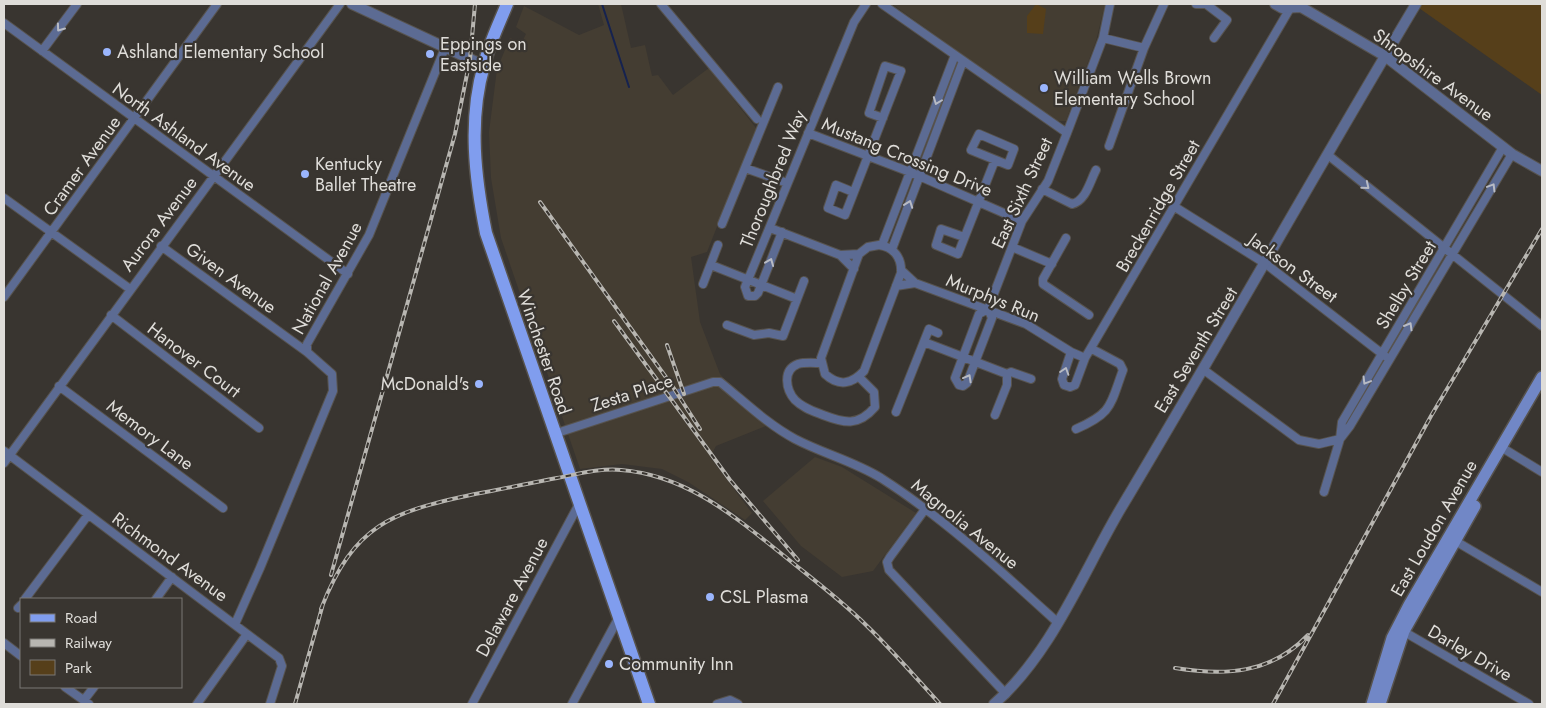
<svg xmlns="http://www.w3.org/2000/svg" width="1546" height="708" font-family="Jost,sans-serif">
<style>
.built{fill:#443d32}
.green{fill:#563f1a}
.lines{fill:none;stroke-linecap:round;stroke-linejoin:round}
.stream{stroke:#152250;stroke-width:2}
.minor-casing{stroke:#57534e;stroke-width:10}
.tertiary-casing{stroke:#57534e;stroke-width:12}
.secondary-casing{stroke:#57534e;stroke-width:14}
.primary-casing{stroke:#57534e;stroke-width:15}
.minor{stroke:#5c6b93;stroke-width:8}
.tertiary{stroke:#5c6b93;stroke-width:10}
.secondary{stroke:#7187c6;stroke-width:11}
.primary{stroke:#809dee;stroke-width:12}
.rail-casing{stroke:#b8b6b1;stroke-width:4}
.rail{stroke:#393530;stroke-width:2;stroke-dasharray:5.5;stroke-linecap:butt}
.oneway{stroke:#b8bbc4}
.poi-dot{fill:#9ab5fd;stroke:#393530;stroke-width:2}
.labels{text-anchor:middle;dominant-baseline:central;stroke-width:4.5;stroke-linejoin:round;paint-order:stroke}
.poi-label{font-size:18px;fill:#dfddd9;stroke:#393530;text-anchor:start}
.street-label{font-size:18px;fill:#dfddd9;stroke:#393530}
</style>
<rect width="100%" height="100%" fill="#393530"/>
<path class="built" d="M598,4h23l10,44 14,-3 7,31 6,-1 15,20 36,-27 47,60 -49,124 -16,5 9,65 20,52 46,52 -50,20 -6,11 42,56 -7,7 -57,-38 -26,-13 -40,-5 -42,5 -79,-231 -10,-60 -2,-46 8,-63 13,-31 12,4 4,-8 -10,-7 8,-21 55,29 25,-10z
M892,4h213l-9,37 -30,80h-11z
M815,457l27,10 74,46 -43,58 -31,6 -41,-31 -38,-45z"/>
<path class="green" d="M1036,4l10,5 -3,25 -16,-1v-17z
M1422,4h120v91l-123,-87z"/>
<g class="lines">
<path class="stream" d="M602,4l27,83"/>
<defs>
<path id="minor" d="M661,4l96,115
M882,4l185,129
M1196,4h10l21,16 -13,18
M4,23l344,251
M1103,38l41,10
M42,51l35,-47
M808,133l102,39 112,49
M979,134l35,15 -6,16 -37,-15z
M1109,146l35,-98 20,-44
M1503,147l-161,275 -2,17 10,-13 162,-272
M1328,155l214,171
M745,168l42,15
M1042,189l30,15c14,-3 18,-23 24,-34
M853,192l-17,-7 -8,23 17,7 56,-144 -16,-5 -16,47 14,5
M4,198l126,91
M1175,207l91,57 119,92
M722,224l56,-137
M770,228l70,27
M782,232l-24,61 -3,3h-7l-3,-9 109,-265 12,-18
M964,237l-23,-8 -5,16 22,9 37,-94
M1066,238l-23,41v5l46,31
M879,245c15,2 23,13 22,28l-37,98c-12,13 -25,16 -39,3l-4,-16 38,-104 9,-7z
M882,245l73,-190
M161,246l146,106
M1012,247l40,17
M892,249l71,-188
M711,265l86,34
M854,269l-14,-14 19,-1
M915,283l111,41 45,28 14,6
M703,284l15,-39
M896,286l19,-3 -14,-13
M4,297l213,-293
M988,309l4,9 -25,65 -4,3 -4,-1 -4,-7 24,-64 9,-5 34,-88 26,-40 19,-48 36,-95 7,-34
M111,315l148,113
M727,325l27,10 15,-2 14,3 21,-55
M924,342l83,32 4,-2 20,7
M1071,352l-9,27 2,6 6,2 5,-2 10,-27 207,-353
M821,363c-7,0 -16,-1 -23,1 -16,6 -12,26 -3,36 8,8 18,11 28,15 21,8 35,12 52,-8l-1,-15 -15,-15
M1204,370l95,70 20,4 21,-5 -16,53
M59,386l164,122
M896,412l33,-83 9,4
M995,415l12,-30v-11
M1076,429c37,-16 34,-24 47,-59l-3,-6 -28,-15
M554,434l159,-52h7c25,20 47,42 75,57 29,15 58,22 86,39 64,41 120,93 176,144
M1501,447l41,25
M4,451l275,207 3,8 -12,38
M4,463l336,-459
M926,508l-36,49 -3,5 2,8 117,124
M1452,539l90,53
M25,599l63,-84
M156,599l16,-22
M18,608l3,-3
M235,624l25,-56 73,-177 -1,-17 -25,-22v-8l62,-109 76,-187
M1401,630l128,74
M4,643l17,13
M65,687l24,17
M84,700l10,-13
M197,704l50,-70
M472,704l107,-200
M572,704l47,-87
M717,704l13,-4 8,4"/>
<path id="tertiary" d="M352,4l131,61
M1275,4l7,4 19,-1 84,49 127,98 30,17
M994,704c58,-51 88,-130 127,-196 100,-167 195,-337 295,-504"/>
<path id="secondary" d="M1372,704l20,-66 17,-33 133,-228
M1380,704l24,-73 71,-125"/>
<path id="primary" d="M507,4c-8,20 -18,40 -23,61 -16,55 -9,113 2,168l163,471"/>
</defs>
<use href="#minor" class="minor-casing"/>
<use href="#tertiary" class="tertiary-casing"/>
<use href="#secondary" class="secondary-casing"/>
<use href="#primary" class="primary-casing"/>
<use href="#minor" class="minor"/>
<use href="#tertiary" class="tertiary"/>
<use href="#secondary" class="secondary"/>
<use href="#primary" class="primary"/>
<defs>
<path id="rail" d="M540,202l133,185 27,42
M614,321l116,159 68,80
M667,345l17,49
M331,575l124,-441 15,-75 5,-55
M321,609c33,-85 70,-97 154,-115 28,-5 55,-11 82,-16 21,-4 43,-10 64,-8 65,5 113,46 162,85 28,23 58,45 84,71 26,25 49,52 73,78
M1175,668c50,8 96,6 133,-33
M295,704l28,-100
M1273,704l158,-288 111,-187"/>
</defs>
<use href="#rail" class="rail-casing"/>
<use href="#rail" class="rail"/>
</g>
<defs><path id="oneway-chevron" d="M-2-3.5L2.5 0L-2 3.5" fill="none" stroke-width="1.6" stroke-linecap="round" stroke-linejoin="round" transform="scale(1.25)"/></defs>
<g class="oneway">
<use href="#oneway-chevron" transform="translate(60 28) rotate(126)"/>
<use href="#oneway-chevron" transform="translate(937 101) rotate(111)"/>
<use href="#oneway-chevron" transform="translate(1366 186) rotate(39)"/>
<use href="#oneway-chevron" transform="translate(1492 187) rotate(-59)"/>
<use href="#oneway-chevron" transform="translate(909 204) rotate(-70)"/>
<use href="#oneway-chevron" transform="translate(770 262) rotate(-68)"/>
<use href="#oneway-chevron" transform="translate(1409 326) rotate(-60)"/>
<use href="#oneway-chevron" transform="translate(1065 371) rotate(-72)"/>
<use href="#oneway-chevron" transform="translate(968 378) rotate(-61)"/>
<use href="#oneway-chevron" transform="translate(1366 381) rotate(121)"/>
</g>
<g class="poi-dot">
<circle cx="107" cy="52" r="5"/>
<circle cx="430" cy="54" r="5"/>
<circle cx="1044" cy="88" r="5"/>
<circle cx="305" cy="174" r="5"/>
<circle cx="479" cy="384" r="5"/>
<circle cx="710" cy="597" r="5"/>
<circle cx="609" cy="664" r="5"/>
</g>
<g class="labels">
<g class="poi-label">
<text x="440" y="44">Eppings on<tspan x="440" dy="21">Eastside</tspan></text>
<text x="117" y="52">Ashland Elementary School</text>
<text x="1054" y="78">William Wells Brown<tspan x="1054" dy="21">Elementary School</tspan></text>
<text x="315" y="164">Kentucky<tspan x="315" dy="21">Ballet Theatre</tspan></text>
<text x="469" y="384" text-anchor="end">McDonald's</text>
<text x="720" y="597">CSL Plasma</text>
<text x="619" y="664">Community Inn</text>
</g>
<g class="street-label">
<text transform="translate(1433 75) rotate(36)">Shropshire Avenue</text>
<text transform="translate(184 137) rotate(36)">North Ashland Avenue</text>
<text transform="translate(907 157) rotate(22)">Mustang Crossing Drive</text>
<text transform="translate(82 166) rotate(-54)">Cramer Avenue</text>
<text transform="translate(773 179) rotate(-68)">Thoroughbred Way</text>
<text transform="translate(1022 193) rotate(-65)">East Sixth Street</text>
<text transform="translate(1158 206) rotate(-60)">Breckenridge Street</text>
<text transform="translate(159 224) rotate(-53)">Aurora Avenue</text>
<text transform="translate(1293 268) rotate(36)">Jackson Street</text>
<text transform="translate(231 278) rotate(36)">Given Avenue</text>
<text transform="translate(327 278) rotate(-61)">National Avenue</text>
<text transform="translate(1406 285) rotate(-59)">Shelby Street</text>
<text transform="translate(993 298) rotate(22)">Murphys Run</text>
<text transform="translate(1196 350) rotate(-59)">East Seventh Street</text>
<text transform="translate(544 352) rotate(71)">Winchester Road</text>
<text transform="translate(194 360) rotate(37)">Hanover Court</text>
<text transform="translate(632 393) rotate(-18)">Zesta Place</text>
<text transform="translate(150 435) rotate(37)">Memory Lane</text>
<text transform="translate(965 524) rotate(39)">Magnolia Avenue</text>
<text transform="translate(1434 528) rotate(-60)">East Loudon Avenue</text>
<text transform="translate(170 557) rotate(36)">Richmond Avenue</text>
<text transform="translate(512 597) rotate(-62)">Delaware Avenue</text>
<text transform="translate(1470 653) rotate(30)">Darley Drive</text>
</g>
</g>
<rect width="1546" height="708" fill="none" stroke="#dfddd9" stroke-width="10"/>
<rect x="20" y="598" width="162" height="90" fill="#393530" stroke="#7b7874"/>
<rect x="30" y="614" width="25" height="8" fill="#809dee" stroke="#7b7874"/>
<text x="65" y="623" font-size="15" fill="#dfddd9">Road</text>
<rect x="30" y="639" width="25" height="8" fill="#b8b6b1" stroke="#7b7874"/>
<text x="65" y="648" font-size="15" fill="#dfddd9">Railway</text>
<rect x="30" y="660" width="25" height="15" fill="#563f1a" stroke="#7b7874"/>
<text x="65" y="673" font-size="15" fill="#dfddd9">Park</text>
</svg>
